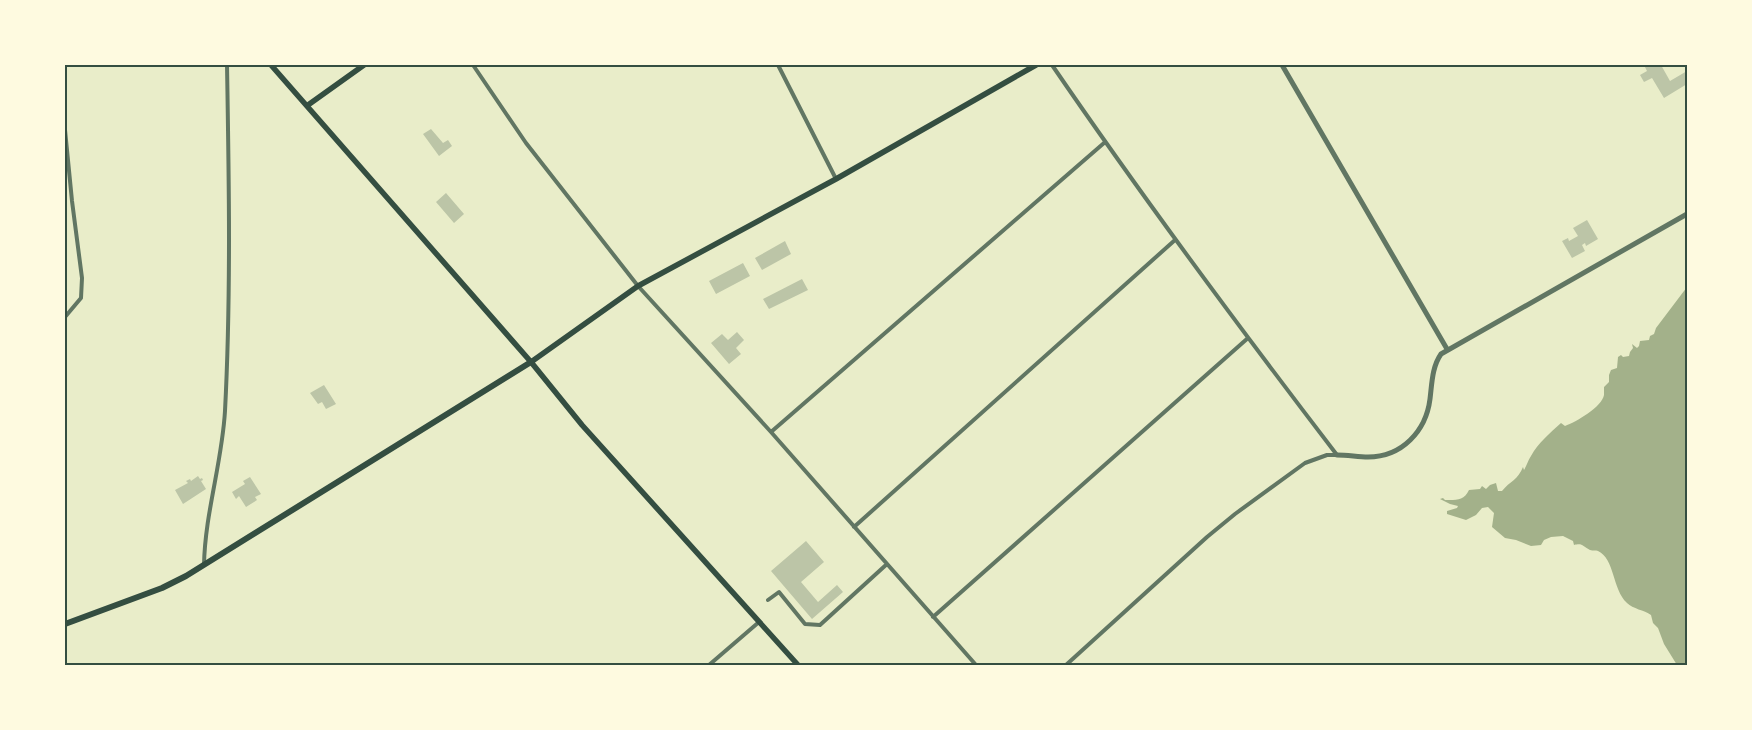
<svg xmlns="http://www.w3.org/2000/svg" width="1752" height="730" font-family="Helvetica,sans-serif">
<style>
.water{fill:#a3b18a}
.building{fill:#bcc5a7}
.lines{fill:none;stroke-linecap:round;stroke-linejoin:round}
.minor{stroke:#617663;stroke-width:4}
.tertiary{stroke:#617663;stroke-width:5}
.secondary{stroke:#344e41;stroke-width:5.5}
.primary{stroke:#344e41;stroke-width:6}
.neatline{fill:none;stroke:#344e41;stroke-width:2}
</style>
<rect width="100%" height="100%" fill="#e9edc9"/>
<path class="water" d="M1687,287v378h-10l-13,-21 -6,-16 -5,-5 -2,-8c-7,-5 -18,-6 -24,-12 -15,-14 -12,-44 -29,-52 -2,-1 -5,0 -8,-1 -8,-4 -7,-7 -16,-5l-1,-4 -10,-5 -12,1 -7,3 -3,5 -10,1 -15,-6 -11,-2 -13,-11 2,-14 -6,-6 -6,1 -6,7 -10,5 -19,-6v-3l10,-3 1,-2 -8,-2 -10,-5 3,-1 2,2c11,0 19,1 24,-10l11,-1 2,-3 4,3 4,-4 6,-2 2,8h4c8,-10 16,-11 21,-24l1,3c3,-5 4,-10 7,-14 7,-13 19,-23 30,-33l4,3c11,-4 37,-19 39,-31 0,-2 0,-5 0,-8l5,-5v-7l2,-5 6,-2 1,-11 3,-2 2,2 6,-1 1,-4 3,-4 -1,-4 5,4 2,-2 1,-5 9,-1 1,-4 4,-2 2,-6z"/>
<path class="building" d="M1644,65h17l9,16 17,-10v13l-23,14 -12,-20 -8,4 -4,-7 7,-4z
M431,129l12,14 5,-3 4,6 -13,10 -16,-22z
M446,193l18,21 -10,9 -18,-21z
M1587,220l11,19 -12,7 -1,-3 -3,2 3,6 -13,7 -10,-17 6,-3 1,3 9,-5 -5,-8z
M785,241l6,13 -29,16 -7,-12z
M743,263l7,13 -34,18 -7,-13z
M802,279l6,11 -39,19 -6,-10z
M737,332l7,8 -8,8 5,6 -12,10 -18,-21 11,-9 6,6z
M324,385l12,19 -10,5 -4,-7 -4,2 -8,-11z
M198,476l2,3 2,-1 1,2 -2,1 5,8 -23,15 -8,-14 13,-7 -2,-2 4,-2 1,2z
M250,477l11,17 -6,3 2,3 -11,7 -7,-11 -3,3 -4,-7 13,-8 -2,-3z
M806,541l18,21 -23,20 17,20 19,-17 6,7 -31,27 -41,-48z"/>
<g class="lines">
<path class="minor" d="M473,65l53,78 112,143 133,146 205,233
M778,65l58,114
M1052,65c91,133 187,262 285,390
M65,130l7,71 10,77 -1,20 -16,19
M771,432l333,-289
M854,527l321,-287
M204,565c1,-52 18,-102 21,-154 6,-115 4,-231 2,-346
M768,600l11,-8 26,32 15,1 67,-61
M933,617l315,-279
M709,665l50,-43
M1066,665l141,-128 28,-23 70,-51 22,-8h10"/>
<path class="tertiary" d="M1282,65l165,284
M1337,455c11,0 21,2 31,2 34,0 58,-26 62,-58 2,-16 2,-32 11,-45l246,-140"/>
<path class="secondary" d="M271,65l260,297 51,63 216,240
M308,105l56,-40
M531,362l107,-76 198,-107 200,-114"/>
<path class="primary" d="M65,624l97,-36 24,-12 345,-214"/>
</g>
<rect width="1752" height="730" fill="none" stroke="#fefae0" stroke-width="132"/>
<rect x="66" y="66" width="1620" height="598" class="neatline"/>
</svg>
